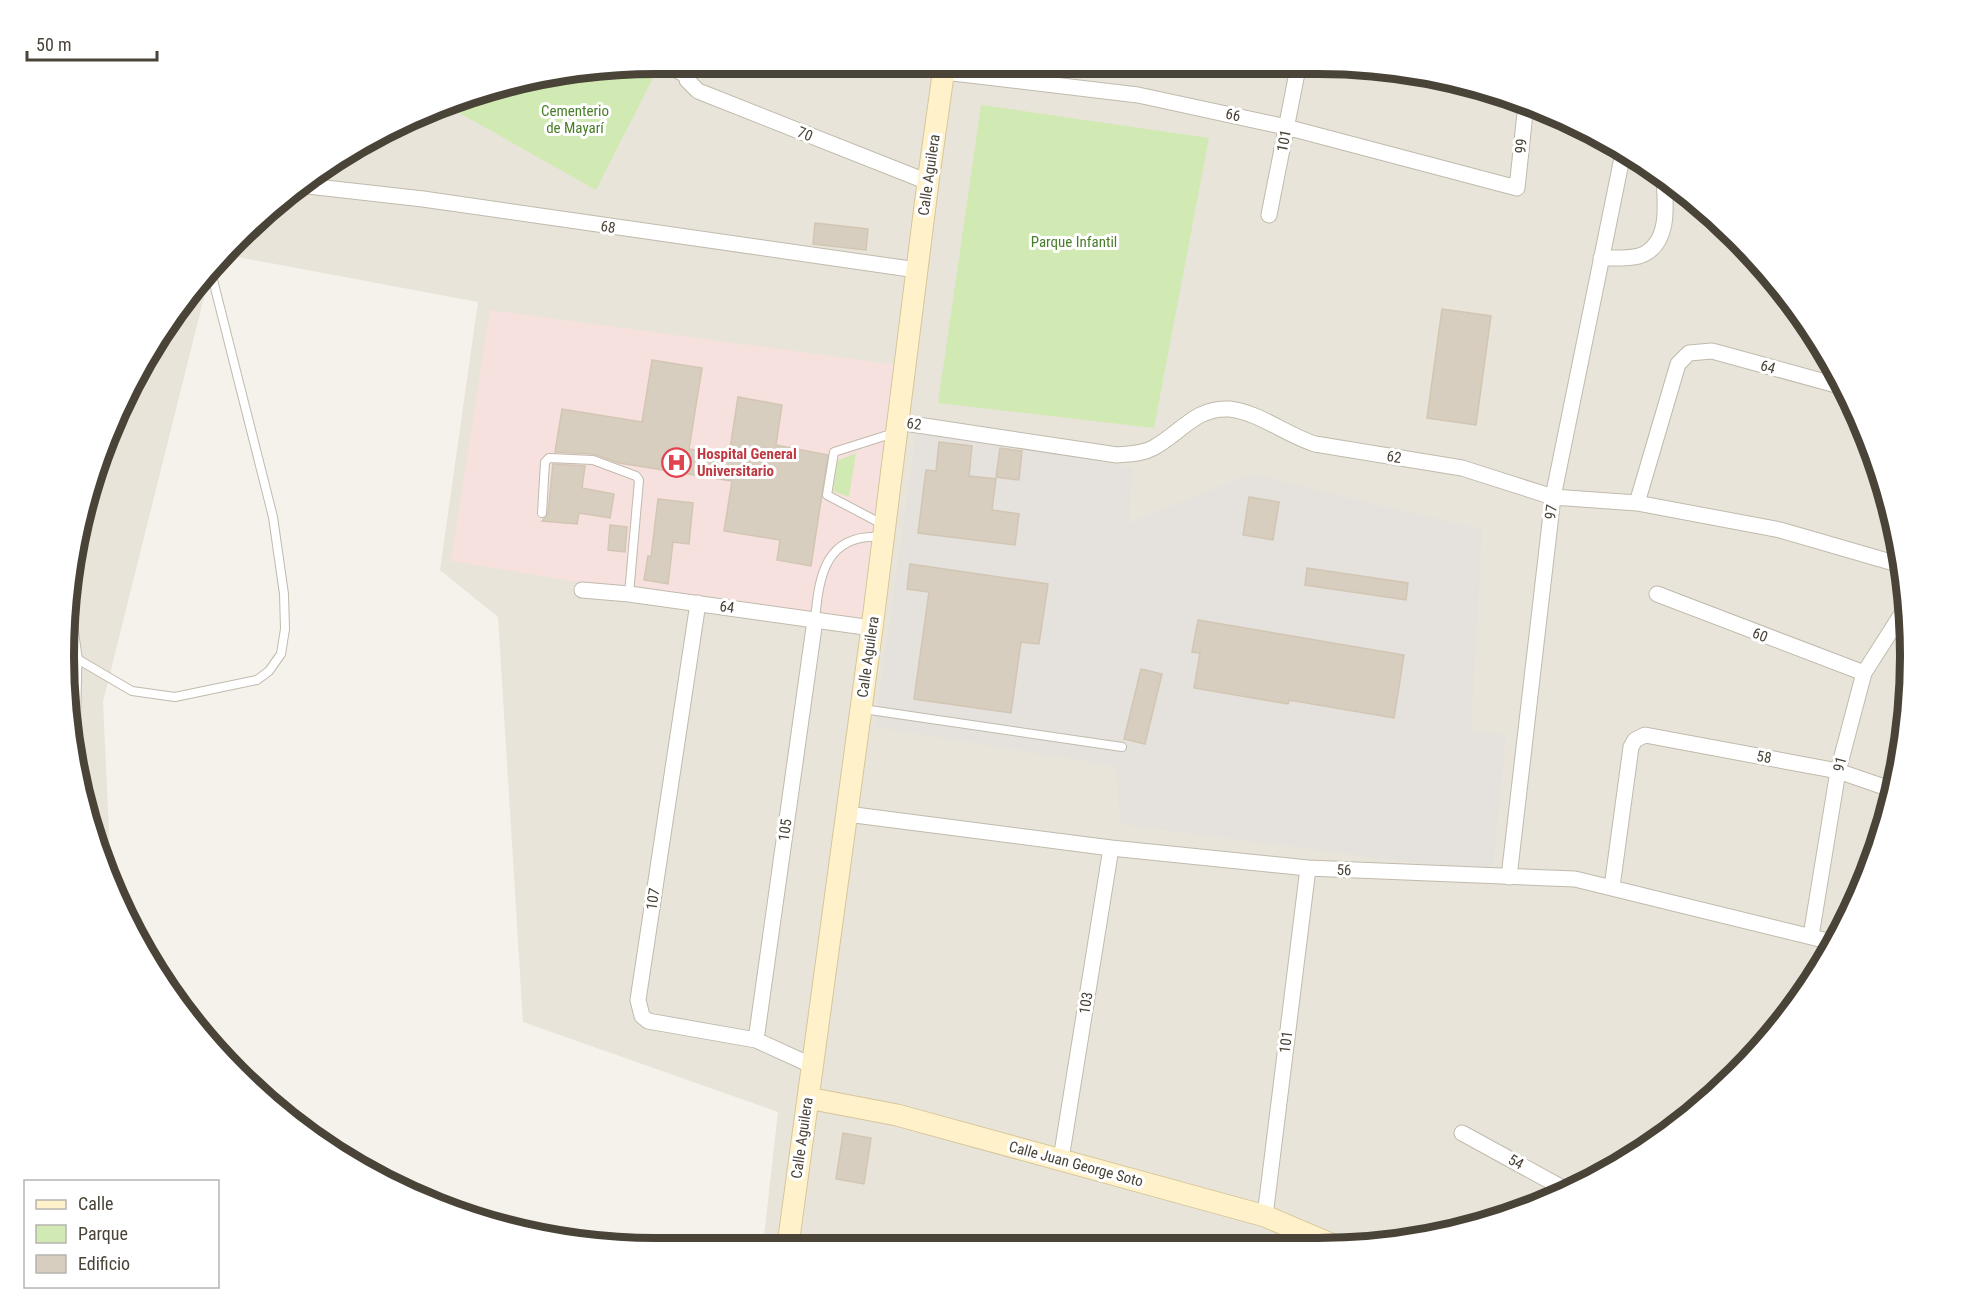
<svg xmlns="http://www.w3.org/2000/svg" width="1974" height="1312" font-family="'Roboto Condensed',sans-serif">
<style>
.residential{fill:#e9e4d9}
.industrial{fill:#e5e1dc}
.medical{fill:#f6e1de}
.green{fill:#d1eab3}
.building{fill:#d7cec0;stroke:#d2c6b3;stroke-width:1.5}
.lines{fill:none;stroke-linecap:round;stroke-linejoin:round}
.lane-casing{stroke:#c1baad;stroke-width:10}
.street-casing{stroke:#c1baad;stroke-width:17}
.secondary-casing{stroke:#d6c69a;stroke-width:23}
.lane{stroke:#fff;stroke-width:8}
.street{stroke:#fff;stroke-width:15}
.secondary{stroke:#fff2cb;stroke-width:21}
.labels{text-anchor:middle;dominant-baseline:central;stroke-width:6;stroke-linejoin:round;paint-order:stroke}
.park-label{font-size:15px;fill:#497e29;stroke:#fff}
.street-label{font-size:15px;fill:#4a4338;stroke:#fff}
.health-label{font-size:15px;font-weight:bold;fill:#be3a42;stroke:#fff;text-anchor:start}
.rim{fill:none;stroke:#4a4338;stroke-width:8}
</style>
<rect width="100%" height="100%" fill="#f5f2eb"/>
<path class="residential" d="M578,68h818l76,15 108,41 129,86 80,85 61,99 41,109 19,115 -4,116 -27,113 -48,106 -67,94 -85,80 -99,61 -109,41 -115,19 -593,-3 15,-133 -255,-90 -25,-405 -58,-47 38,-268 -256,-48 15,-18 89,-73 140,-69z
M212,265l-109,437 8,174 -28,-67 -19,-114v-78l19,-114 25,-74 78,-134z"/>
<path class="industrial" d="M917,428l215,40 -3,55 123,-49 230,56 -11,199 35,7 -14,137 -372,-49 -4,-58 -241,-39z"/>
<path class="medical" d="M490,310l408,55 -32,265 -415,-69z"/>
<path class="green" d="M578,68h80l-62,122 -151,-85 21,-11z
M981,105l228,33 -55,290 -216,-25z
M856,453l-7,44 -16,-6 4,-30z"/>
<path class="building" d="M815,223l53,6 -2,21 -53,-6z
M1442,309l49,7 -15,109 -49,-7z
M652,360l50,8 -13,81 40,6 9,-58 44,8 -6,40 52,10 -17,111 -34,-6 3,-20 -56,-9 8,-50 -113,-18 -25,-9 -39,-2 7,-43 80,13z
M939,442l33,4 -3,30 27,3 -4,31 27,4 -4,31 -97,-12 8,-63 10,1z
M1000,448l22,3 -3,29 -23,-3z
M553,464l32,2 -3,22 32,6 -4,24 -31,-5 -2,11 -35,-3 6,-8z
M1249,497l30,5 -6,38 -30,-5z
M658,499l35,4 -4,41 -16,-2 -5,42 -24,-4 4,-24 3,1z
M610,525l17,2 -2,25 -17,-2z
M910,564l138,20 -9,60 -18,-2 -10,71 -97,-14 15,-107 -22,-3z
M1307,568l101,15 -2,17 -101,-15z
M1198,620l206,35 -10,63 -105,-18 -1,4 -94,-16 6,-35 -8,-1z
M1141,669l21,5 -17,70 -21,-5z
M843,1133l28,5 -7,46 -28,-5z"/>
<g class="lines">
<defs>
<path id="lane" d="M665,68l21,11
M542,513l3,-51 4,-4 44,2 43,16 3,4 -10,114
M884,525l-57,-30 7,-43 60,-19
M815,620c4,-44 10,-87 67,-83
M74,657l58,34 43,6 82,-17 12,-9 12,-17 4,-25 -1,-35 -11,-77 -63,-249
M863,709l259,38"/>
<path id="street" d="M686,68l1,12 11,11 230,91
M944,72l194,23 148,32 231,61 9,-84
M299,185l124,14 494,71
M1269,215l29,-147
M1601,258c12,0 27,1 38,-2 31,-10 27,-50 25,-76
M898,422l219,33c12,-1 25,-1 36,-7 27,-14 42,-41 76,-39 30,3 57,26 86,35l147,24 91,29 84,6 143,27 121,35
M1637,503l41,-139 11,-11 23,-2 135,37
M71,578l-2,43 5,36 -2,86
M582,590l47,4 243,34
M1657,594l207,79
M698,603l-60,397 4,16 6,5 108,19 57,26
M847,814l264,34 197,20 267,11 261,64
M1509,877l44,-380 70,-344
M1612,887l19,-140 4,-7 10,-5 193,36 55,19
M1811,936l27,-165 26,-98 44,-69
M756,1040l59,-420
M1462,1133l108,59
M1061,1159l50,-311
M1265,1216l43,-348"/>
<path id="secondary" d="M808,1098l89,17 368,101 75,32
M788,1245l84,-617 56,-446 16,-114"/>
</defs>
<use href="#lane" class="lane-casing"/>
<use href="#street" class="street-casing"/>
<use href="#secondary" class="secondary-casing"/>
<use href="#lane" class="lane"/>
<use href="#street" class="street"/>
<use href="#secondary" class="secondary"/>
</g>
<defs>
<symbol id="hospital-ring" viewBox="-11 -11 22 22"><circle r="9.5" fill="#fff" stroke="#e0444e" stroke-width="1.5"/><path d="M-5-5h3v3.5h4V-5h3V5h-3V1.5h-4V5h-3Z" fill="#e0444e"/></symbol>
</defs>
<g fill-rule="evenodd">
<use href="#hospital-ring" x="660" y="446" width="33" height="33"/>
</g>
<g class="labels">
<g class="park-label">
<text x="575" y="111">Cementerio<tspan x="575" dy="17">de Mayarí</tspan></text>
<text x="1074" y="242">Parque Infantil</text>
</g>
<g class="street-label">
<text transform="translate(1233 115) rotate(12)">66</text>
<text transform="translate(805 134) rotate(22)">70</text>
<text transform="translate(1284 141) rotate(-79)">101</text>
<text transform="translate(1521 146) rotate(-84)">99</text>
<text transform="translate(929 175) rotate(-82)">Calle Aguilera</text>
<text transform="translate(608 227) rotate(9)">68</text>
<text transform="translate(1768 367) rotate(16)">64</text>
<text transform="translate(914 424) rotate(7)">62</text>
<text transform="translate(1394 457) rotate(9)">62</text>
<text transform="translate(1551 512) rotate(-83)">97</text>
<text transform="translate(727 607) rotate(8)">64</text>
<text transform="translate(1760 635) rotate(22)">60</text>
<text transform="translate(868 657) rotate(-82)">Calle Aguilera</text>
<text transform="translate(1764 757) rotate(10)">58</text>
<text transform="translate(1840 764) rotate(-76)">91</text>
<text transform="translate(785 830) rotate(-82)">105</text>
<text transform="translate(1344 870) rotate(2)">56</text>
<text transform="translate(653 899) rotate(-81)">107</text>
<text transform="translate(1086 1003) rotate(-81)">103</text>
<text transform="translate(1286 1042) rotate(-83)">101</text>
<text transform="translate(802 1138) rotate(-82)">Calle Aguilera</text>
<text transform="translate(1516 1162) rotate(29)">54</text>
<text transform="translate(1076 1164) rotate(15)">Calle Juan George Soto</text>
</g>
<g class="health-label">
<text x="697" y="454">Hospital General<tspan x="697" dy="17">Universitario</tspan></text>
</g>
</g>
<path d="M0 0H1974V1312H0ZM656 74H1318A582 582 0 0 1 1900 656V656A582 582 0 0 1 1318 1238H656A582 582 0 0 1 74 656V656A582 582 0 0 1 656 74Z" fill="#fff" fill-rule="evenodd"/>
<path class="rim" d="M656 74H1318A582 582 0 0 1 1900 656V656A582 582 0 0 1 1318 1238H656A582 582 0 0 1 74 656V656A582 582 0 0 1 656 74Z"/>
<rect x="24" y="1180" width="195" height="108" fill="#ffffff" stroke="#b7b4af" stroke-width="1.5"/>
<rect x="36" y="1200" width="30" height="9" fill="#fff2cb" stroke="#b7b4af" stroke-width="1.5"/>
<text x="78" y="1210" font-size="18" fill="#4a4338">Calle</text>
<rect x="36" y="1225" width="30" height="18" fill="#d1eab3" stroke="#b7b4af" stroke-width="1.5"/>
<text x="78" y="1240" font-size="18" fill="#4a4338">Parque</text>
<rect x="36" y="1255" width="30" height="18" fill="#d7cec0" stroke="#b7b4af" stroke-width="1.5"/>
<text x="78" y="1270" font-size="18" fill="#4a4338">Edificio</text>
<path d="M27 51v9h130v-9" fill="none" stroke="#4a4338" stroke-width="3"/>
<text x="36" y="51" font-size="18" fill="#4a4338" stroke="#ffffff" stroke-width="4.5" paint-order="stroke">50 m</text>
</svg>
